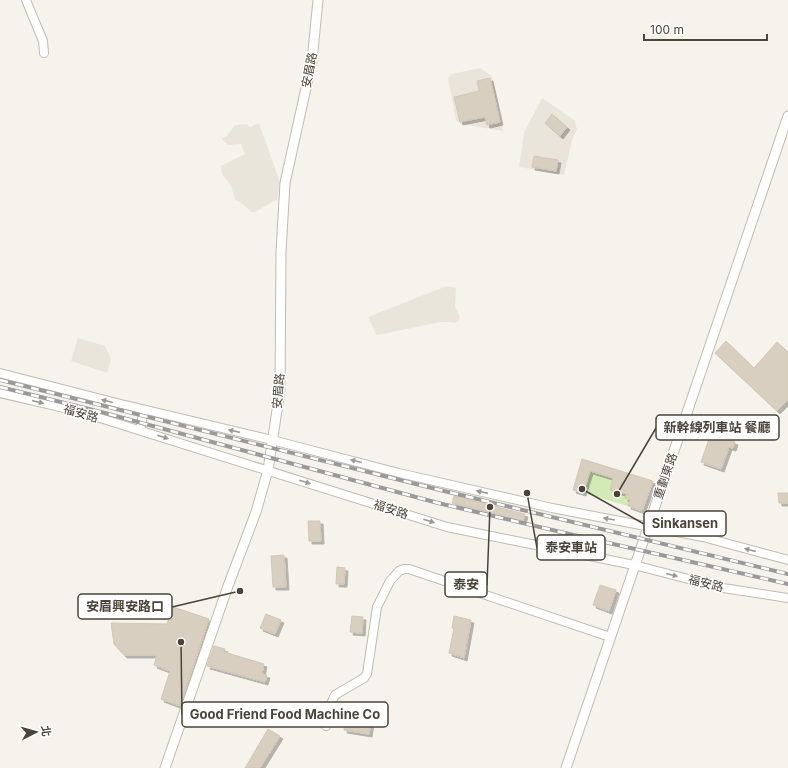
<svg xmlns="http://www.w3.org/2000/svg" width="788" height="768" font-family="Inter,'Noto Sans TC',sans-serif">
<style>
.residential{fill:#eae5da}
.green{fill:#d2eab5}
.building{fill:#d8cfc1;stroke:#d3c7b4;filter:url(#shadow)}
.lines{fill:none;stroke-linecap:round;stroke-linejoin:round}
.minor-casing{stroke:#c2bbae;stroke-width:10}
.tertiary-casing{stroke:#c2bbae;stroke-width:11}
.minor{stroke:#fff;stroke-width:8}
.tertiary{stroke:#fff;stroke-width:9}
.rail-casing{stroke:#9a9a9a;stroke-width:4}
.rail{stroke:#fff;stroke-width:2.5;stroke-dasharray:8;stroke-linecap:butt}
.oneway{fill:#9c9892}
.labels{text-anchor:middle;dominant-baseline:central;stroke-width:3;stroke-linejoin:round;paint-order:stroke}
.street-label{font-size:12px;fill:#4b4439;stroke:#fff}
.leader{fill:none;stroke:#4b4439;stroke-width:1.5}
.callout-dot{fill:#4b4439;stroke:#fff;stroke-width:1.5}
.callout{fill:#fff;stroke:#4b4439;stroke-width:1.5}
.callout-label{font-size:13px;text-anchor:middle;font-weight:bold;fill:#4b4439}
</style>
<defs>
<filter id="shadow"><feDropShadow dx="3" dy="3" stdDeviation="0" flood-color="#0004"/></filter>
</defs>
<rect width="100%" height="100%" fill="#f6f3ec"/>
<path class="residential" d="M480,68l12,8 11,55 -42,-7 -5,-4 -8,-42 4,-4z
M542,98l32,22 3,9 -5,12 -8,34 -45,-8 5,-34z
M259,123l21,59 -3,18 -3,1 -19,11h-3l-12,-10 -5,-2 -4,-14 -9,-12 -1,-8 24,-12 -4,-10 -13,1 -6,-6 5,-3 8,-11 12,-1 3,3z
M447,286l9,2 -1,18 5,12 -2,3 -4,2 -3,-1h-10l-64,13 -1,-1 -8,-17z
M78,338l27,8 6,13 -4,14 -36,-12z"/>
<path class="green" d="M590,471l44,13 -6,7 -3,7 5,2 -2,6 -45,-13z"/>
<path class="building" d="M490,78l10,44 -13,3 -2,-8 -25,5 -6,-25 25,-6 -2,-10z
M552,114l15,13 -7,9 -15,-13z
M534,156l24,4 -2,11 -24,-4z
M726,341l28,27 23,-26 11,10v48l-11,11 -62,-58z
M701,414l10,10 -6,7 30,11 -2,6 -4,-1 -8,22 -20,-7 8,-23 -17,-16z
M582,459l71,22 -11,30 -14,-5 2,-6 -5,-2 2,-4 -17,-4 3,-12 -23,-7 -7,22 -10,-3z
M778,493h10v10h-9z
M454,496l71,18 -2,7 -71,-18z
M308,521h12l1,20h-12z
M284,555l2,32h-13l-2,-31z
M337,567l8,1 -1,16h-8z
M600,585l16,5 -7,21 -16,-6z
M173,607l36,12 -29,87 -19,-7 9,-28 -16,-6 3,-10h-33l-10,-11 -3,-21 56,1z
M266,614l15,6 -6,14 -15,-6z
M352,616l11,1 -1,16 -12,-1z
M454,616l17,4 -7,38 -15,-5 5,-25h-2z
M214,646l11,3 -1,3 40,12 -2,10 5,1 -2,7 -58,-16z
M346,717l25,4 -2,13 -25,-4z
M268,729l12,7 -20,32h-15z"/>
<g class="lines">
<defs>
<path id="minor" d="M26,0l17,41 1,12
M0,373l121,31 151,36 127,33 153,35 151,29 85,23
M0,393l81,19 366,115 187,38 89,23 65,10
M140,430l4,-20
M326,726l2,-16 7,-15 29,-17 3,-4 10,-67 13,-26 9,-10 5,-2h5l201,68"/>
<path id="tertiary" d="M165,768l63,-182 28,-74 12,-42 12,-80 1,-138 4,-69 27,-122 6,-61
M566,768l222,-652"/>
</defs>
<use href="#minor" class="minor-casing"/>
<use href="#tertiary" class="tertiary-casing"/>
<use href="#minor" class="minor"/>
<use href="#tertiary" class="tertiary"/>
<defs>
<path id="rail" d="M0,380l440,110 348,84
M0,387l101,25 337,91 127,30 223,51"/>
</defs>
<use href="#rail" class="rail-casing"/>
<use href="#rail" class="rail"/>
</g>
<defs><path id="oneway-solid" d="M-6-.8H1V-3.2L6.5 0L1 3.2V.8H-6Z"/></defs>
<g class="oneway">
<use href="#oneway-solid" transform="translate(107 401) rotate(-166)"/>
<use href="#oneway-solid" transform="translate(38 402) rotate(13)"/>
<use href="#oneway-solid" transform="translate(234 431) rotate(-167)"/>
<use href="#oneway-solid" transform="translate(163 437) rotate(17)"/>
<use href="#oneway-solid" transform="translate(356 461) rotate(-166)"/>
<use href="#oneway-solid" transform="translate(305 482) rotate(18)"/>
<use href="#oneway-solid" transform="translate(482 492) rotate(-167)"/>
<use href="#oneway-solid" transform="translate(609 519) rotate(-170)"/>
<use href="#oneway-solid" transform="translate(429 521) rotate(18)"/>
<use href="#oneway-solid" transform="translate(750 550) rotate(-165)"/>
<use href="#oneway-solid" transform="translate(672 575) rotate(14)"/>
</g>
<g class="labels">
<g class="street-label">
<text transform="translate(309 70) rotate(-79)">安眉路</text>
<text transform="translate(278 391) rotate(-85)">安眉路</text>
<text transform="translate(81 413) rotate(16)">福安路</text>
<text transform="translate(665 476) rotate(-71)">重劃東路</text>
<text transform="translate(391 509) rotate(18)">福安路</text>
<text transform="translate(706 583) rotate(14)">福安路</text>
</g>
</g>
<path class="leader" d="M617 494L656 428M582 489L644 524M527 493L537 548M490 507L487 585M240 591L172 607M181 642L182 715"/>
<g class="callout-dot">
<circle cx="617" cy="494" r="4"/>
<circle cx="582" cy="489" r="4"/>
<circle cx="527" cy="493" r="4"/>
<circle cx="490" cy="507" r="4"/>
<circle cx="240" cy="591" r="4"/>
<circle cx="181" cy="642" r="4"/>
</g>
<g class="callout">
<rect x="656" y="415" width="123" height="25" rx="4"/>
<rect x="644" y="511" width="82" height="25" rx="4"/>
<rect x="537" y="535" width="68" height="25" rx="4"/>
<rect x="445" y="572" width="42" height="25" rx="4"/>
<rect x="78" y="594" width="94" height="25" rx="4"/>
<rect x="182" y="702" width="206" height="25" rx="4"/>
</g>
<g class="callout-label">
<text x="717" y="432">新幹線列車站 餐廳</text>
<text x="685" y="528">Sinkansen</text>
<text x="571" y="552">泰安車站</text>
<text x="466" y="589">泰安</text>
<text x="125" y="611">安眉興安路口</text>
<text x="285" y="719">Good Friend Food Machine Co</text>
</g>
<g transform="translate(36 732) rotate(84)" stroke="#ffffff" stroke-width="3" paint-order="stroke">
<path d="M0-3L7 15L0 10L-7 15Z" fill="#4b4439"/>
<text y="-6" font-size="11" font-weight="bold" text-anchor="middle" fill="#4b4439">北</text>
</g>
<path d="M644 34v6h123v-6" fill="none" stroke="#4b4439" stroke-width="2"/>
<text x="650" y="34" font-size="12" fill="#4b4439" stroke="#ffffff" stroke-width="3" paint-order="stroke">100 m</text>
</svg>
